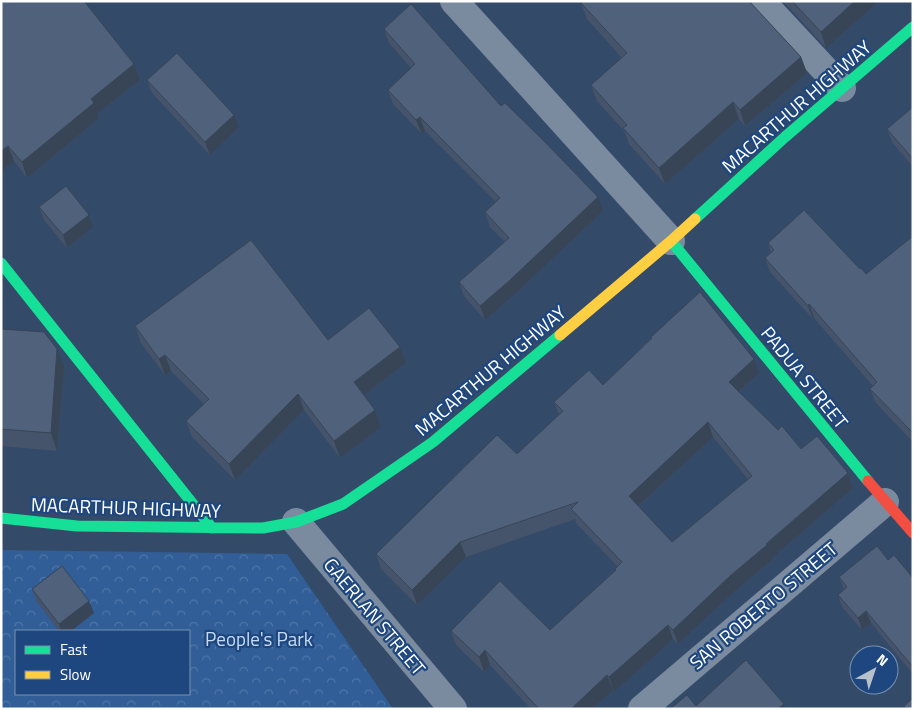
<svg xmlns="http://www.w3.org/2000/svg" width="914" height="710" font-family="'Titillium Web',sans-serif">
<style>
.park{fill:url(#park-crowns);fill-rule:evenodd}
.lines{fill:none;stroke-linecap:round;stroke-linejoin:round}
.street{stroke:#7a8a9f;stroke-width:28}
.fast{stroke:#16e098;stroke-width:11}
.slow{stroke:#ffcf43;stroke-width:11}
.jam{stroke:#f24e42;stroke-width:11}
.wall{fill:#45546a;fill-rule:evenodd}
.shaded-wall{fill:#384556}
.building{fill:#50627b;stroke:#384556;fill-rule:evenodd}
.labels{text-anchor:middle;dominant-baseline:central;stroke-width:4.5;stroke-linejoin:round;paint-order:stroke}
.street-label{font-size:19px;fill:#fff;stroke:#1e477f}
.park-label{font-size:19px;fill:#c6dbf6;stroke:#1e477f}
</style>
<defs>
<pattern id="park-crowns" width="20" height="18" patternUnits="userSpaceOnUse" patternTransform="scale(1.25)"><rect width="20" height="18" fill="#315e97"/><path d="M2 6a3 3 0 1 1 6 0M12 15a3 3 0 1 1 6 0" fill="none" stroke="#5076a7"/></pattern>
</defs>
<rect width="100%" height="100%" fill="#344a69"/>
<path class="park" d="M1,550l286,4 106,155h-392zM16,631h173v63h-173z"/>
<g class="lines">
<path class="street" d="M454,1l217,240
M761,1l81,87
M296,522l157,187
M642,709l243,-207"/>
<path class="fast" d="M695,219l90,-82 128,-110
M671,241l197,240
M1,263l211,265
M1,518l76,8 186,2 33,-6 47,-18 90,-62 127,-107"/>
<path class="slow" d="M560,335l111,-94 24,-22"/>
<path class="jam" d="M868,481l45,52"/>
</g>
<path class="wall" d="M1,1l133,63 6,16 -42,33 1,5 -72,60 -13,-17 -12,10 -1,-1z
M783,1h96l-53,47z
M581,3l220,54 6,16 -62,53 -6,-7 -74,65 -36,-40 -4,-12 -28,-31 -6,-16 31,-27 -35,-39z
M384,29l117,77 102,105 -89,84 -29,25 -21,-24 -5,-14 46,-40 -15,-15 -5,-15 11,-10 -71,-71 -3,3 -29,-30 -5,-14 23,-22 -22,-25z
M147,80l92,47 -29,28 -58,-62z
M913,107v60l-21,-25 -5,-13z
M39,207l54,20 -26,21 -23,-28z
M913,236v206l-38,-40 -5,-13 3,-3 -59,-68 -1,1 -43,-47 -5,-14 6,-5 -3,-10 92,26 6,5z
M135,326l193,14 72,7 6,16 -42,32 11,15 6,17 -41,31 -36,-48 -69,70 -43,-43 -6,-16 18,-17 -33,-33 -6,4 -24,-32z
M1,329l63,38 -7,84 -56,-5z
M651,337l108,36 -20,19 39,38 23,19 47,24 5,15 -81,70 1,1 -38,32 -57,53 -5,-5 -59,53 -1,-2 -21,19h-61l-41,-44 -6,7 -28,-27 -5,-14 99,-1 65,-59v-2l2,-3 -41,-43 -1,-4 -109,38 -49,48 -36,-36 -5,-15 141,-100 42,-39 -5,-13 49,-17 48,-47zM713,437l35,42 -76,63 -33,-36z
M888,560l25,18v96l-42,-51 -9,7 -20,-23 -4,-12 6,-5 -5,-13z
M32,589l62,24 -23,18h-12l-22,-29z"/>
<path class="shaded-wall" d="M855,1h24l-53,47 -5,-16z
M801,57l6,16 -62,53 -5,-16z
M134,64l6,16 -42,33 1,5 -72,60 -5,-16 69,-63z
M733,102l6,17 -74,65 -6,-16z
M234,115l5,12 -29,28 -5,-13z
M420,117l5,14 -3,3 -6,-14z
M8,146l6,15 -12,10 -1,-20z
M598,197l5,14 -89,84 -29,25 -5,-14z
M89,215l4,12 -26,21 -4,-13z
M809,304l5,14 -1,1 -5,-13z
M400,347l6,16 -46,35 -6,-16z
M57,349l7,18 -7,84 -6,-18z
M165,355l6,16 -6,4 -6,-16z
M754,359l5,14 -25,23 -5,-14z
M298,394l6,16 -69,70 -6,-16z
M375,410l6,17 -41,31 -6,-17z
M708,422l5,15 -79,73 -5,-14z
M848,473l5,15 -81,70 1,1 -38,32 -57,53 -5,-14 57,-54z
M460,542l6,15 -49,48 -5,-15z
M89,601l5,12 -23,18h-10l-2,-7z
M866,611l5,12 -9,7 -4,-12z
M668,625l5,14 -59,53 -5,-15z
M485,650l5,15 -6,7 -5,-15z
M607,675l6,15 -21,19h-21z
M784,704l2,5h-8z"/>
<path class="building" d="M1,1h83l50,63 -43,35 3,4 -72,59 -14,-16 -7,5z
M583,1h166l52,56 -61,53 -7,-8 -74,66 -36,-40 4,-3 -36,-40 36,-32 -46,-50z
M792,1h63l-34,31z
M411,4l90,102 4,-3 38,37 55,57 -89,84 -29,25 -21,-24 50,-44 -24,-26 15,-14 -80,-81 -4,3 -28,-30 27,-26 -31,-35z
M177,53l57,62 -29,27 -58,-62z
M913,107v52l-26,-30z
M66,186l23,29 -26,20 -24,-28z
M804,210l56,59 1,-1 5,6 47,-38v197l-43,-44 7,-7 -68,-78 -1,2 -43,-48 9,-8 -6,-7z
M251,240l77,100 41,-32 31,39 -46,35 21,28 -41,31 -36,-47 -69,70 -43,-43 23,-22 -44,-44 -6,4 -24,-33z
M700,292l54,67 -25,23 49,48 4,-4 19,23 16,-13 31,37 -82,71 1,1 -37,31 -57,54 -5,-5 -59,52 -2,-2 -36,34h-32l-54,-59 -6,7 -28,-26 49,-50 50,49 66,-60 -1,-1 7,-7 -51,-53 7,-7 -118,40 -48,48 -36,-36 121,-119 20,19 46,-43 -9,-9 35,-32 14,15 49,-47 -1,-1zM708,422l44,54 -80,66 -43,-46z
M1,329l43,3 13,17 -6,84 -50,-4z
M877,546l11,14 6,-5 19,23v89l-47,-56 -8,7 -20,-23 9,-8 -8,-10z
M62,566l27,35 -30,23 -27,-35z
M746,660l38,44 -6,5h-108l17,-14 9,11z
M913,698v11h-7l-2,-3z"/>
<g class="labels">
<g class="street-label">
<text transform="translate(796 106) rotate(-41)">MACARTHUR HIGHWAY</text>
<text transform="translate(490 370) rotate(-40)">MACARTHUR HIGHWAY</text>
<text transform="translate(805 377) rotate(51)">PADUA STREET</text>
<text transform="translate(126 507) rotate(2)">MACARTHUR HIGHWAY</text>
<text transform="translate(763 605) rotate(-40)">SAN ROBERTO STREET</text>
<text transform="translate(375 616) rotate(50)">GAERLAN STREET</text>
</g>
<g class="park-label">
<text x="259" y="638">People's Park</text>
</g>
</g>
<rect width="914" height="710" fill="none" stroke="#ffffff" stroke-width="5"/>
<rect x="15" y="630" width="175" height="65" fill="#1e477f" stroke="#7891b2"/>
<rect x="25" y="646" width="25" height="8" fill="#16e098" stroke="#7891b2"/>
<text x="60" y="655" font-size="15" fill="#ffffff">Fast</text>
<rect x="25" y="671" width="25" height="8" fill="#ffcf43" stroke="#7891b2"/>
<text x="60" y="680" font-size="15" fill="#ffffff">Slow</text>
<g transform="translate(874 670) rotate(40)"><circle r="24" fill="#1e477f" stroke="#7891b2"/>
<path d="M0-4L9 19L0 12L-9 19Z" fill="#b8c0ca"/>
<text y="-8" font-size="14" font-weight="bold" text-anchor="middle" fill="#ffffff">N</text>
</g>
</svg>
